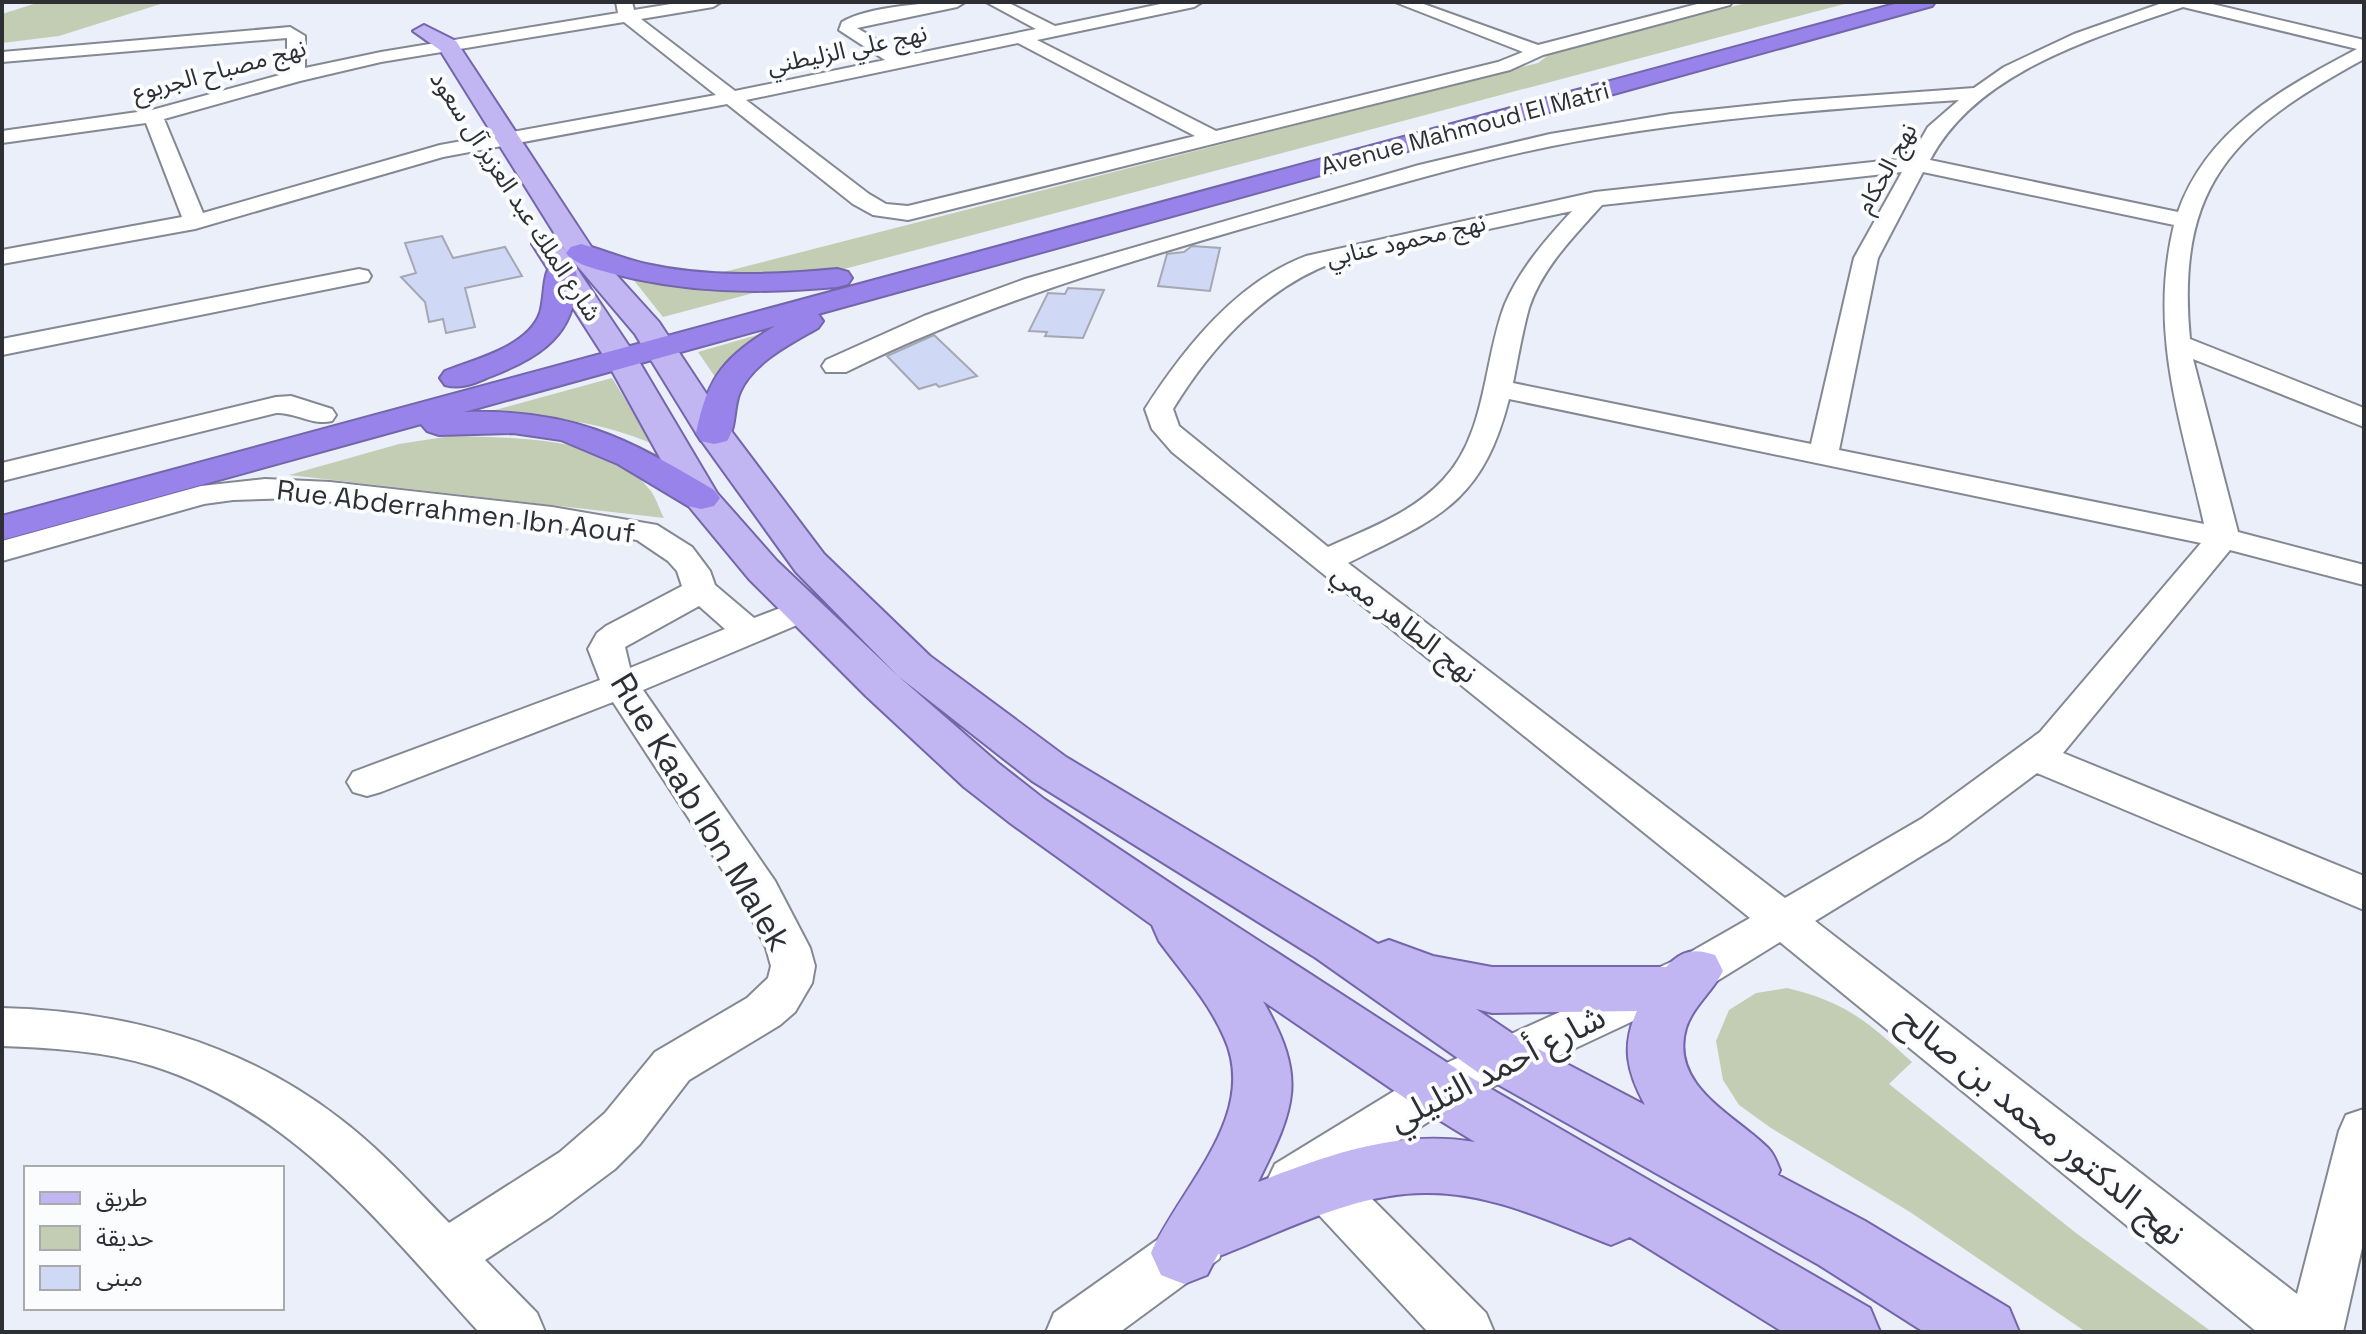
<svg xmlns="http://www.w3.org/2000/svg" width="2366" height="1334" font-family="'Space Grotesk','Noto Sans Arabic',sans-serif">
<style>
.green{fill:#c3cdb4}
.building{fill:#cfd9f6;stroke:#a5a8b3;stroke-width:2}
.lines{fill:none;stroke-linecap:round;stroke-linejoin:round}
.minor-casing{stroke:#848892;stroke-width:4}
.major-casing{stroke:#7366aa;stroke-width:4}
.highway-casing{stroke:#7366aa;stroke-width:4}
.minor{fill:#fff;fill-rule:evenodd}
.major{fill:#c1b5f2;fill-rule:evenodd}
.highway{fill:#9883ea;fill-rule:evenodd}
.labels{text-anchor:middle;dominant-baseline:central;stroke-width:8;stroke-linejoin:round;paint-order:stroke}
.far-street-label{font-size:24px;fill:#2e2f34;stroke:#fbfcfe}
.street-label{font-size:28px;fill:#2e2f34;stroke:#fbfcfe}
.near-street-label{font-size:34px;fill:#2e2f34;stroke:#fbfcfe}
</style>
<rect width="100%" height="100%" fill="#ebeffa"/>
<path class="green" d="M40,2h127l-108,34 -57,7v-29z
M1750,2h102l-1189,315 -31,-39 88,-5 818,-210 12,-9z
M781,328l-59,59 -24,-35z
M612,378l41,66c-57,-24 -107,-28 -169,-31z
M451,436c63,2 156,-1 199,54 6,7 9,19 14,28l-375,-43 110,-31z
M1787,988c59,14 81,34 125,74l-23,22 187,149 136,99h-126l-176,-120 -139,-84 -32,-23 -16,-25 -7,-39 13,-31 27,-17z"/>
<path class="building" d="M442,236l11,22 52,-11 17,29 -57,12 10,39 -29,6 -3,-14 -14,3 -4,-20 -24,-25 15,-4 -11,-30z
M1192,246l28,2 -10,43 -52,-5 9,-32 17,-2z
M1068,288l36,2 -21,48 -38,-2 2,-4 -18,-1 19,-38 17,1z
M934,335l43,41 -38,11 -3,-3 -17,5 -32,-33z"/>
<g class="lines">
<defs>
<path id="minor" d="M616,2h16l2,8 49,-8h38l-8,5 -72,12 94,72 150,-31 -46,-30 3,-8c26,-16 92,-20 123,-20l-8,5 -100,21 47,28 132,-27 -50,-27h21l48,24 115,-24h32l-8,5 -157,33 179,91 282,-69 25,-10 -128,-50h23l120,43 167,-43h27l-2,3 -187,50 -33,15 -602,150 -35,-5 -20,-11 -126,-100 -284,53 -248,72 -193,35v-14l180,-33 -36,-94 -144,20v-12l150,-21 135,-37v-35l-285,24v-10l288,-25 15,9v32l76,-16 237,-39zM624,22l92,73 -276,50 -237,68 -39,-94 136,-38 81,-19zM1018,43l177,93 -287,70 -22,-2 -17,-10 -123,-94z
M2165,2h39l160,38v19c-128,70 -189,123 -174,280l174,69v19l-171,-68 45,173 126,33v20l-134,-35 -167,203 301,123v34l-327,-137 -88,66 -134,82 482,373 42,-163 7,-16 18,-6v130l-21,93h-86l-477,-390 -68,42 -256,120 -109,70 139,139 8,19h-66l-123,-132 -12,4 -18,-6 -8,-17 8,-17 147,-90 258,-116 70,-40 -578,-466 -20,-23 -7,-20c39,-61 92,-127 161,-153l289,-64 315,-34 18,-31 31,-27c-136,9 -273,20 -407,46 -103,21 -203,53 -304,81 -138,40 -273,81 -402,145h-20l-4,-6 4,-6 98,-44 101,-37 394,-114 131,-31 121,-20 123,-13 180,-13 30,-21 70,-33zM2183,7l174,42c-74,39 -150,80 -179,163l-248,-52c47,-89 164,-122 253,-153zM1902,172l-48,86 -43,186 -298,-61c5,-25 9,-50 16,-75 13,-40 45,-72 73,-103zM1923,172l251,53c-26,108 7,194 30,299l-365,-74 39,-192zM1572,211c-26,28 -52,58 -67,93 -22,57 -18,130 -62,176 -31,33 -75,49 -115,67l-149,-121 -6,-17c38,-62 92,-122 162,-147zM1509,399l692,144 -161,189 -119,87 -136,79 -437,-335c90,-45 134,-59 161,-164z
M359,269l9,2 3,5 -3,5 -366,74v-16z
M291,396l41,13 4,6 -4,6c-20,5 -36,-9 -56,-8l-274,68v-18l274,-66z
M265,479l65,3 222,25 105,18 35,22 18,24 5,14 39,33 50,-19 12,4 5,7 -5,7 -173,73 132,191 35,67 5,18 -3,17 -17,29 -15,13 -91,55 -49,64 -25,25 -63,47 -67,44 52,53 8,19h-66c-95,-104 -186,-222 -326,-266 -49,-15 -100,-18 -151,-20v-38c123,3 238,34 337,110 40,30 75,69 110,105l111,-71 45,-39 50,-61 92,-54 21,-20 3,-12 -5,-18 -22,-45 -131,-201 -232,90 -14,4 -14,-4 -6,-10 6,-10 247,-92 -12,-31 9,-16 9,-7 76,-40 -5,-15 -9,-10 -31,-21 -85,-14 -255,-28 -64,2 -29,4 -202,57v-20l199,-55zM699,606l26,23 -95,39 -5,-21z
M1200,1216l19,7 7,18 -7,18 -99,73h-74l8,-19 127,-90z"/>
<path id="major" d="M424,25l32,16 136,207 67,74 70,106 95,126 106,102 136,101 312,187 11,-4 44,16 59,11h174c16,-17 28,-19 49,-12l8,16c-10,20 -30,35 -37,57 -17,58 49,87 82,120 6,6 9,15 12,22l-2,5 87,46 144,87 10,24h-95l-105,-67 -336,-189 -167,-118 -284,-177 -134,-105 -102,-104 -100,-139 -61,-99 -67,-79 69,103 80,135 60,68 121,115 100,87 46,36 138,92 278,180 410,237 10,24h-97l-153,-95 -19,8c-59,-23 -119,-52 -183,-52 -71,-1 -142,37 -206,62l-4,-1 -11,21 -23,9 -23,-9 -10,-22c30,-67 109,-138 73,-216 -15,-35 -43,-66 -65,-96l-7,-16 -142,-102 -46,-36 -98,-91 -117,-117 -67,-81 -77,-140 -73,-114 4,-6 10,-3 10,3 10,14 -126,-202 -27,-19zM1263,1001l155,106 57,35c-78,-13 -146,13 -217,40 38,-76 49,-104 5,-181zM1476,1009l16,4 145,-2c-16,35 -10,61 8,94l-120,-63z"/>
<path id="highway" d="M1902,2h33l-3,4 -1114,308 5,7 -5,7c-26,15 -65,34 -78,64 -7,16 -3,34 -13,49l-13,3 -13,-3 -5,-8c12,-58 29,-76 79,-107l-311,86c107,-3 162,25 250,78l6,8 -6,8 -13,3 -13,-3 -70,-42 -57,-24 -48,-7 -74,2 -12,-4 -6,-7 -419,116v-24z
M581,244c22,6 43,15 65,20 63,14 127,11 191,5l11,3 4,6 -4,6 -11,3c-78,7 -151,6 -227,-14 -13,-4 -35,-8 -44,-20l5,-6z
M562,261l11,3c6,9 3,19 2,29 -5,47 -43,67 -83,83 -16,6 -29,14 -47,9l-5,-7 5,-7c30,-12 83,-24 95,-58 5,-16 2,-36 11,-49z"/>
</defs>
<use href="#minor" class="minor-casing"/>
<use href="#major" class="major-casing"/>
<use href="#highway" class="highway-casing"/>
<use href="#minor" class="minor"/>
<use href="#major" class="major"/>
<use href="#highway" class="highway"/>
</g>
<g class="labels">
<g class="far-street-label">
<text transform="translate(847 49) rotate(-12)">نهج علي الزليطني</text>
<text transform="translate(219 70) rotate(-15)">نهج مصباح الجربوع</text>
<text transform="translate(1465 128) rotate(-15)">Avenue Mahmoud El Matri</text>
<text transform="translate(1886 168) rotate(-61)">نهج الحكام</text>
<text transform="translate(516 196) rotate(57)">شارع الملك عبد العزيز آل سعود</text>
<text transform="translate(1406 240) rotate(-13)">نهج محمود عنابي</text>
</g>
<g class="street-label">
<text transform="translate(456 511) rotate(7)">Rue Abderrahmen Ibn Aouf</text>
<text transform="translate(1405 623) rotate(38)">نهج الطاهر ممي</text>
</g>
<g class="near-street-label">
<text transform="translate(701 812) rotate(59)">Rue Kaab Ibn Malek</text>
<text transform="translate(1497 1068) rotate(-27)">شارع أحمد التليلي</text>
<text transform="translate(2042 1126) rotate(39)">نهج الدكتور محمد بن صالح</text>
</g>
</g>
<rect width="2366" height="1334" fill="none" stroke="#2e2f34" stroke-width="8"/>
<rect x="24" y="1166" width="260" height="144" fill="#fbfcfe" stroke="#a9aaad" stroke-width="2"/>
<rect x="40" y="1192" width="40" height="12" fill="#c1b5f2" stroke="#a9aaad" stroke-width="2"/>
<text x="96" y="1206" font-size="24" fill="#2e2f34">طريق</text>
<rect x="40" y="1226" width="40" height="24" fill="#c3cdb4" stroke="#a9aaad" stroke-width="2"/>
<text x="96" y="1246" font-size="24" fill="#2e2f34">حديقة</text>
<rect x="40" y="1266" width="40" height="24" fill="#cfd9f6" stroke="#a9aaad" stroke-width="2"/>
<text x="96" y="1286" font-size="24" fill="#2e2f34">مبنى</text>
</svg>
